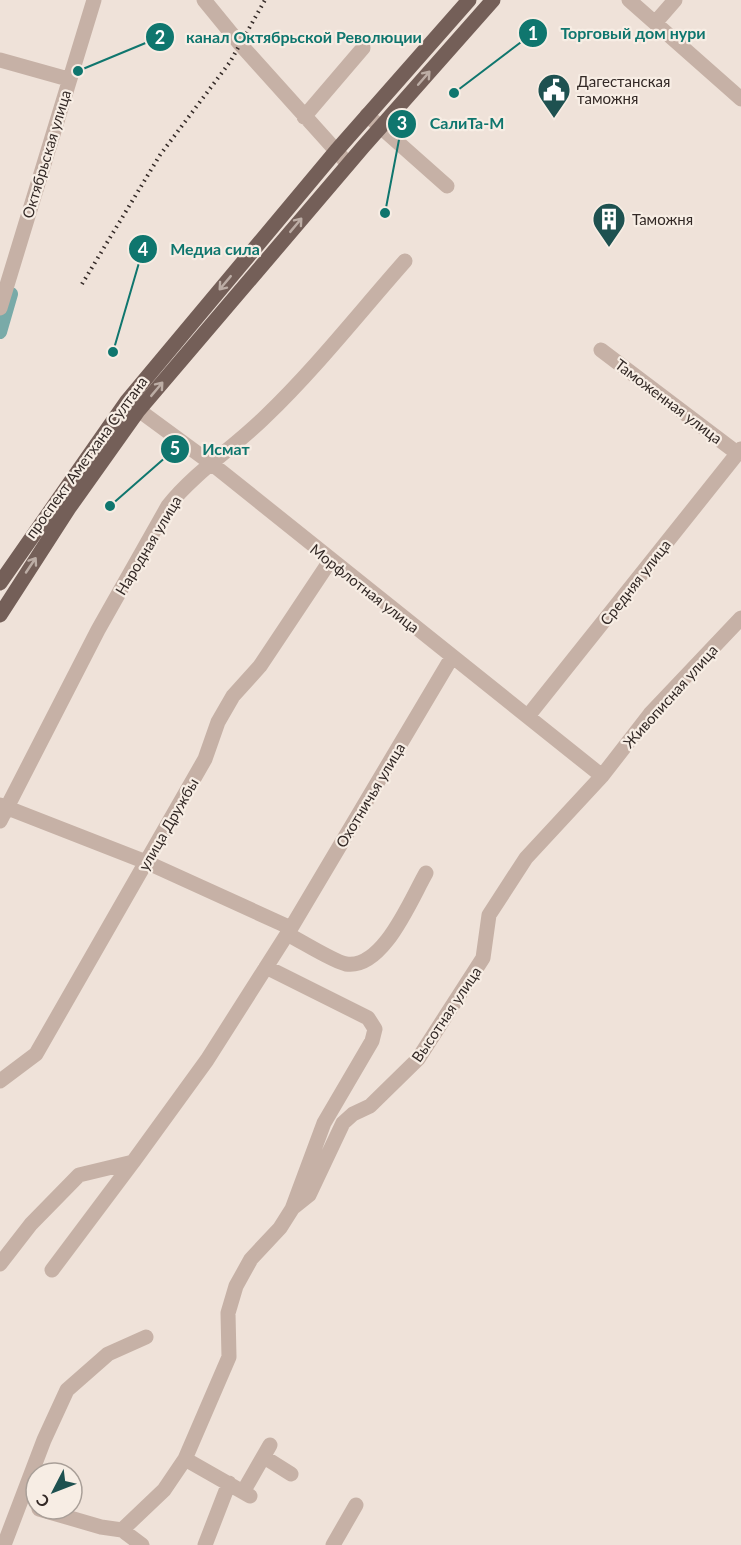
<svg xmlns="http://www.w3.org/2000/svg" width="741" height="1545" font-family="Lato,sans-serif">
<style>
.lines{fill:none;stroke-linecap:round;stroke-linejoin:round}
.canal{stroke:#79aaa8;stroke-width:14}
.minor{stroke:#c6b1a6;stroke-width:15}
.major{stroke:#745f58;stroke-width:15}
.rail{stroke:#332926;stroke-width:4;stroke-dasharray:1.5 4.5;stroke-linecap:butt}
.oneway{stroke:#bcada5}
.labels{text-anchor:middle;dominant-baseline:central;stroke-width:4.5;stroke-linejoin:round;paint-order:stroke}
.poi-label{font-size:15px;fill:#332926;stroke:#f7ede4;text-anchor:start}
.street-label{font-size:15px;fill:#332926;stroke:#f7ede4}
.leader{fill:none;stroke:#0f766e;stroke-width:2}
.callout-dot{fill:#0f766e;stroke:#f7ede4;stroke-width:2}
.mark-label{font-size:18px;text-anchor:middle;font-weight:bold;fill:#fff}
.callout-label{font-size:16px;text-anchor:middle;font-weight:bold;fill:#0f766e;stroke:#f7ede4;stroke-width:4.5;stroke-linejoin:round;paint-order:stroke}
</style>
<rect width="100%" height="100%" fill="#efe2d9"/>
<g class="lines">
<path class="canal" d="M0,332l11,-38"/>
<path class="minor" d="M204,0l36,44 108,120
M629,0l112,99
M655,23l20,-23
M0,60l68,19
M367,115l80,71
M304,117l59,-69
M0,308l94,-308
M601,350l136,103
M129,403l83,61 390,312
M528,716l213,-267
M0,805l146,57 145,66
M0,821l98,-191 70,-124c28,-35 67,-59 98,-90 50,-48 93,-103 139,-155
M287,934c14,7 47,28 59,30 37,6 65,-65 80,-91
M0,1081l36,-27 157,-274 12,-21 13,-37 15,-26 27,-30 70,-105
M294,1207l15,-12 34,-72 10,-9 17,-8 48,-47 65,-101 6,-43 37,-57 76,-82 48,-62 91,-96
M0,1264l31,-40 48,-49 54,-13 74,-102 84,-132 161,-271
M52,1270l81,-108
M264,1457l27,17
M185,1459l65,37
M243,1492l27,-47
M39,1509l62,18 21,3 42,-40 21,-31 44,-102 -1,-44 8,-27 15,-27 29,-31 12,-19 32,-86 48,-82 3,-12 -7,-11 -102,-51
M122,1530l20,15
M4,1545l40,-105 23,-50 41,-36 38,-17
M205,1545l24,-62
M333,1545l23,-40"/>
<path class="major" d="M0,583l127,-182 209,-250 133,-151
M0,615l69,-107 69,-97 225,-264 130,-147"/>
<path class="rail" d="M82,284l78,-129 70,-93 35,-62"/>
</g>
<defs><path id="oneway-shaft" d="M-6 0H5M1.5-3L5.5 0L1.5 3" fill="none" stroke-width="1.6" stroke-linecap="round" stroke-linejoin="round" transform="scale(1.5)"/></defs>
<g class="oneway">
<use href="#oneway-shaft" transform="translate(424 78) rotate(-49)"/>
<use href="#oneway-shaft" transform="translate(296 225) rotate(-50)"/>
<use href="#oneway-shaft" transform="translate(225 283) rotate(130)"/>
<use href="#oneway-shaft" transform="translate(157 389) rotate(-50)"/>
<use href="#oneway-shaft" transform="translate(31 565) rotate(-56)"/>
</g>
<defs>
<symbol id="civic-pin" viewBox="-11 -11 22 30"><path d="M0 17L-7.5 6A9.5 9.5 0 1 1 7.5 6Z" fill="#1e5150" stroke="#f7ede4"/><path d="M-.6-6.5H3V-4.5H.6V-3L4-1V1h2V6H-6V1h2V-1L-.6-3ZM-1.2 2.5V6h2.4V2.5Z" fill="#fff"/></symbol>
<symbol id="building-pin" viewBox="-11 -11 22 30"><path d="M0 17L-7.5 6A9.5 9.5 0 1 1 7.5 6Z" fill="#1e5150" stroke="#f7ede4"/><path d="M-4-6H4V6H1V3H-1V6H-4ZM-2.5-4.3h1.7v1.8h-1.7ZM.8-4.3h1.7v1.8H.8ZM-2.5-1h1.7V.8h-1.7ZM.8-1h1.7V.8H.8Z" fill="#fff"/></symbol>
</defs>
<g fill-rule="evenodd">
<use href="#civic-pin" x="535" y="71" width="38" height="52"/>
<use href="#building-pin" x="590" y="200" width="38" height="52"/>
</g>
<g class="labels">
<g class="poi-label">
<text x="577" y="81">Дагестанская<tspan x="577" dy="17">таможня</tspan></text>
<text x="632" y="219">Таможня</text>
</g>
<g class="street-label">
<text transform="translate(46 154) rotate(-73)">Октябрьская улица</text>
<text transform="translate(669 401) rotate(37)">Таможенная улица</text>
<text transform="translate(86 457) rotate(-54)">проспект Аметхана Султана</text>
<text transform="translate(148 545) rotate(-59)">Народная улица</text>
<text transform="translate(635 582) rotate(-52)">Средняя улица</text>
<text transform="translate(365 588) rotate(38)">Морфлотная улица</text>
<text transform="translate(670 696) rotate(-48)">Живописная улица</text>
<text transform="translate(370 795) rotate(-59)">Охотничья улица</text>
<text transform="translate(168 824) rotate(-60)">улица Дружбы</text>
<text transform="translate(446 1014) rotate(-56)">Высотная улица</text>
</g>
</g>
<path class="leader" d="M454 93L533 33M78 71L160 37M385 213L402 124M113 352L143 249M110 506L175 449"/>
<g class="callout-dot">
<circle cx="454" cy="93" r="6"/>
<circle cx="78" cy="71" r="6"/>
<circle cx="385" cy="213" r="6"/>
<circle cx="113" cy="352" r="6"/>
<circle cx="110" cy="506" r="6"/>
<circle cx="533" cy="33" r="15"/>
<circle cx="160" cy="37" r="15"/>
<circle cx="402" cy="124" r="15"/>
<circle cx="143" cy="249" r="15"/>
<circle cx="175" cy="449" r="15"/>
</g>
<g class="mark-label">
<text x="533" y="40">1</text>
<text x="160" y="44">2</text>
<text x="402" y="130">3</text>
<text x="143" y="256">4</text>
<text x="175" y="455">5</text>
</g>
<g class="callout-label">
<text x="633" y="39">Торговый дом нури</text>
<text x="304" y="43">канал Октябрьской Революции</text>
<text x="467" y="129">СалиТа-М</text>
<text x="215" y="255">Медиа сила</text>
<text x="226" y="455">Исмат</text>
</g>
<g transform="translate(54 1491) rotate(228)"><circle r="28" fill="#f7ede4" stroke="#a99f98" stroke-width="1.5"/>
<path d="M0-4.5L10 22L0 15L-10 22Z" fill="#1e5150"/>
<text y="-9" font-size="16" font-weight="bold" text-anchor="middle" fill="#332926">С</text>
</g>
</svg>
